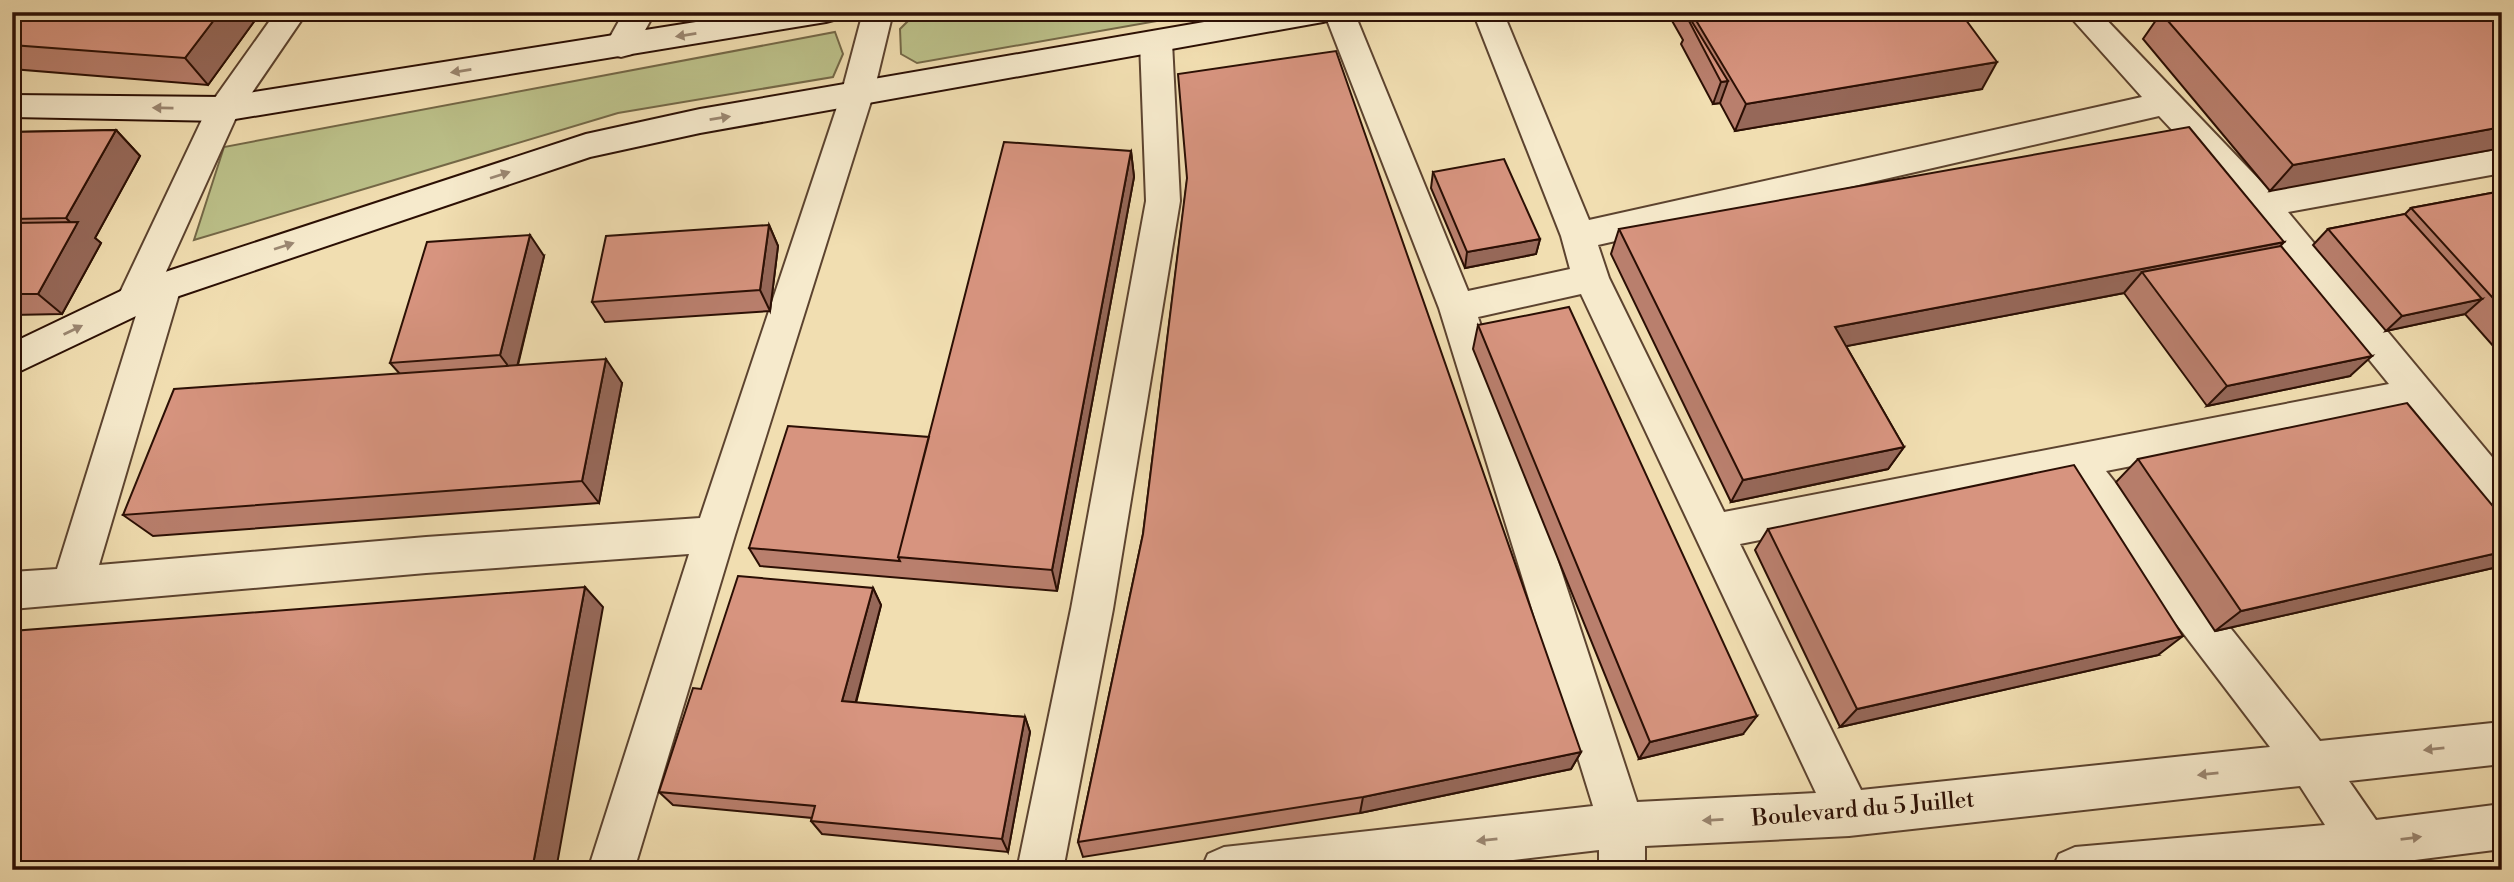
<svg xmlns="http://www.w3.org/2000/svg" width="2514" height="882" font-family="'Libre Bodoni',serif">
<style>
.green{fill:#bcc18a;stroke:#746847;stroke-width:2}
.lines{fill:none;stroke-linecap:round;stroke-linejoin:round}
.street-casing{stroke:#5c432f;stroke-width:4}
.secondary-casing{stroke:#2b0f04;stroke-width:4}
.street{fill:#f6eacc;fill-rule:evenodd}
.secondary{fill:#f6eacc;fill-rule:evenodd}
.wall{fill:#b97f6d;stroke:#2b0f04;stroke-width:2}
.shaded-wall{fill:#966859;stroke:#2b0f04;stroke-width:2}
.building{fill:#d7947f;stroke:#2b0f04;stroke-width:2}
.oneway{fill:#9b8772}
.labels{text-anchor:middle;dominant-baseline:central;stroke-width:6;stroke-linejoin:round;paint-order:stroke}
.street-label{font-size:23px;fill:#2b0f04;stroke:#f6eacc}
</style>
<rect width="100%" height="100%" fill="#f1deb1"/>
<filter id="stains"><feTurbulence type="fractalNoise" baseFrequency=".00286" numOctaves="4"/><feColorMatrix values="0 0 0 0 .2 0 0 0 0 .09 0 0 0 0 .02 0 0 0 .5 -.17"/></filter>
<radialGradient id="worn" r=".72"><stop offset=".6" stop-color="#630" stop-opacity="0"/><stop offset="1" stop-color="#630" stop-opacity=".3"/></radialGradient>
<path class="green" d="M958,12h250l-291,51 -16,-9 -1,-25 8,-8z
M835,32l8,22 -10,23 -215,36 -424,127 30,-93z"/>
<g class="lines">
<defs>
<path id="street" d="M276,12h31l-69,101 -73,161 11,3 5,10 -82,278 327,-28 274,-19 141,-423 22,-83h30l-20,83 -138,440 -101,335h-46l101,-316 -263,19 -414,36v-37l45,-3 80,-257 -15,-3 -5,-10 90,-190z
M624,12h31l-23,42 -11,3 -11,-3 -5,-8z
M1324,12h30l114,279 102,-22 -9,-33 -88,-224h30l86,208 553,-123 -76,-85h33l170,178 233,-41v24l-214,39 214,257v47l-14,-5 -77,-100 -305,60 214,270 182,-19v42l-153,17 27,39 126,-16v45l-103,13 3,8h-350l7,-16 16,-7 250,-22 -25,-39 -451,50 -204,10v24h-46v-20l-171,20h-227l7,-16 16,-7 369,-41 -154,-498zM2159,116l91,97 139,171 -665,128 -115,-234 -11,-33zM1581,294l235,499 -179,9 -159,-485zM2066,479l204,268 -409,43 -121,-246z
M1156,31l11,3 5,8 8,159 -67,408 -50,261h-46l54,-261 75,-408 -6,-159 5,-8z"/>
<path id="secondary" d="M759,12h82l-4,7 -11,3 -603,99 -211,-4v-22l211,2z
M1262,12h76l-4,7 -11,3 -623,111 -110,24 -414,140 -164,78v-32l138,-66 436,-143 114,-25z"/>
</defs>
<use href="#street" class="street-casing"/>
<use href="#secondary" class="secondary-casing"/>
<use href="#street" class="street"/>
<use href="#secondary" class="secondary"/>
</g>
<path class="wall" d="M12,12h249l-53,73 -196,-16z
M386,12h57l-2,4z
M1667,12h293l22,77 -247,42 -15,-28 -7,1 -32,-60 2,-4z
M2502,12l-232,179 -127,-152 18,-26z
M116,130l24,26 -45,82 6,5 -39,71 -50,1v-183z
M1131,151l3,26 -77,414 -297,-25 -11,-18 180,-111z
M1433,172l107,67 -4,15 -71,14 -34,-80z
M1187,181l394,571 -10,17 -211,44 -277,44 -5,-15 65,-308z
M2502,191v165l-37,-42 -79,17 -73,-86 15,-16 77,-15 6,-6z
M769,225l9,21 -8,65 -165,11 -13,-20z
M1619,229l665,13 -4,4 70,130 -143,30 -83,-113 -278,53 58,101 -16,22 -157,33 -120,-248z
M544,256l-26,109 104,18 -23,120 -446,33 -30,-21 277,-141 -10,-11z
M1478,325l265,409 -104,25 -166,-410z
M2138,459l364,58v45l-9,6 -278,63 -99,-149z
M1768,529l390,126 -318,72 -85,-177z
M873,588l8,17 -25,98 169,14 5,15 -22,120 -186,-18 -11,-13 1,-3 -139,-13 -14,-13 42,-103z"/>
<path class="shaded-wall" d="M220,12h41l-53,73 -23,-27z
M1997,62l-15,27 -247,42 11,-27z
M1728,81l-8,22 -7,1 8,-22z
M2502,127v21l-232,43 23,-26z
M116,130l24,26 -45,82 6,5 -39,71 -24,-20 37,-67 -9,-9z
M1131,151l3,26 -77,414 -5,-21z
M769,225l9,21 -8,65 -10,-21z
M530,235l14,21 -29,119 -15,-20z
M1540,239l-4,15 -71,14 2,-16z
M2284,242l-23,25 -119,5 -18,21 -303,58 14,-24z
M2482,299l-17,15 -79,17 16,-15z
M2372,356l-22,20 -143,30 20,-20z
M606,359l16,24 -23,120 -17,-22z
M1904,447l-16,22 -157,33 12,-22z
M2502,552v10l-9,6 -278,63 26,-20z
M585,587l18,20 -47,263h-24z
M873,588l8,17 -29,111 -10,-15z
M2183,636l-25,19 -318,72 17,-18z
M1757,716l-14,18 -104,25 11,-17z
M1025,717l5,15 -22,120 -6,-13z
M1581,752l-10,17 -211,44 3,-16z"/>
<path class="building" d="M12,12h208l-35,46 -173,-13z
M1691,12h269l37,50 -251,42z
M2502,12v115l-209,38 -132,-152z
M1691,20l37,61 -7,1 -32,-61z
M1336,51l245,701 -218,45 -285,45 65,-308 44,-356 -9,-104z
M2189,127l95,115 -449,85 69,120 -161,33 -124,-251z
M116,130l-50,88 -54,1v-87z
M1004,142l127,9 -79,419 -154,-13z
M1504,159l36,80 -73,13 -34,-80z
M2502,191v117l-91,-100z
M2405,214l77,85 -80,17 -74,-87z
M78,222l-40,72h-26v-71z
M769,225l-9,65 -168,12 14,-66z
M530,235l-30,120 -110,8 37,-121z
M2281,246l91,110 -145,30 -85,-114z
M1569,307l188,409 -107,26 -172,-417z
M606,359l-24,122 -459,34 51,-126z
M2407,403l95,114v35l-261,59 -103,-152z
M788,426l141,11 -31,120 2,4 -151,-13z
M2074,465l109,171 -326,73 -89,-180z
M738,576l135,12 -31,113 183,16 -23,122 -191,-18 4,-15 -156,-14 34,-104 8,1z
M585,587l-53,283h-520v-239z"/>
<defs><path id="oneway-solid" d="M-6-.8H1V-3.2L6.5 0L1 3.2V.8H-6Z" transform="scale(1.75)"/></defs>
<g class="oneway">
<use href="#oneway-solid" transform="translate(686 35) rotate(171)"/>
<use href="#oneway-solid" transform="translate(461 71) rotate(171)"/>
<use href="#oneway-solid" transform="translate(163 108) rotate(-179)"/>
<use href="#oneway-solid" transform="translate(720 118) rotate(-9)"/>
<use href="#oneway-solid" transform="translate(500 175) rotate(-18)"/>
<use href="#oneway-solid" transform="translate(284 246) rotate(-18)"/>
<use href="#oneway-solid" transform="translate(73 330) rotate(-26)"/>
<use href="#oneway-solid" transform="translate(2434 749) rotate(174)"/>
<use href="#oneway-solid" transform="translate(2208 774) rotate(174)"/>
<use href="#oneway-solid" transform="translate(1713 820) rotate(177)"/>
<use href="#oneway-solid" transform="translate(2411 838) rotate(-7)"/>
<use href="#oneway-solid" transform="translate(1487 840) rotate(174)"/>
</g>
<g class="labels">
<g class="street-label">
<text transform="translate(1863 809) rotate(-5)">Boulevard du 5 Juillet</text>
</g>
</g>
<rect width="2514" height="882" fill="none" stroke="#f1deb1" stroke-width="42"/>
<rect x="14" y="14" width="2486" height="854" fill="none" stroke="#2b0f04" stroke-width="3.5"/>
<rect x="21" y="21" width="2472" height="840" fill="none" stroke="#2b0f04" stroke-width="2"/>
<rect width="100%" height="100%" filter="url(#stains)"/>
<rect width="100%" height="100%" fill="url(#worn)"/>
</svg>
